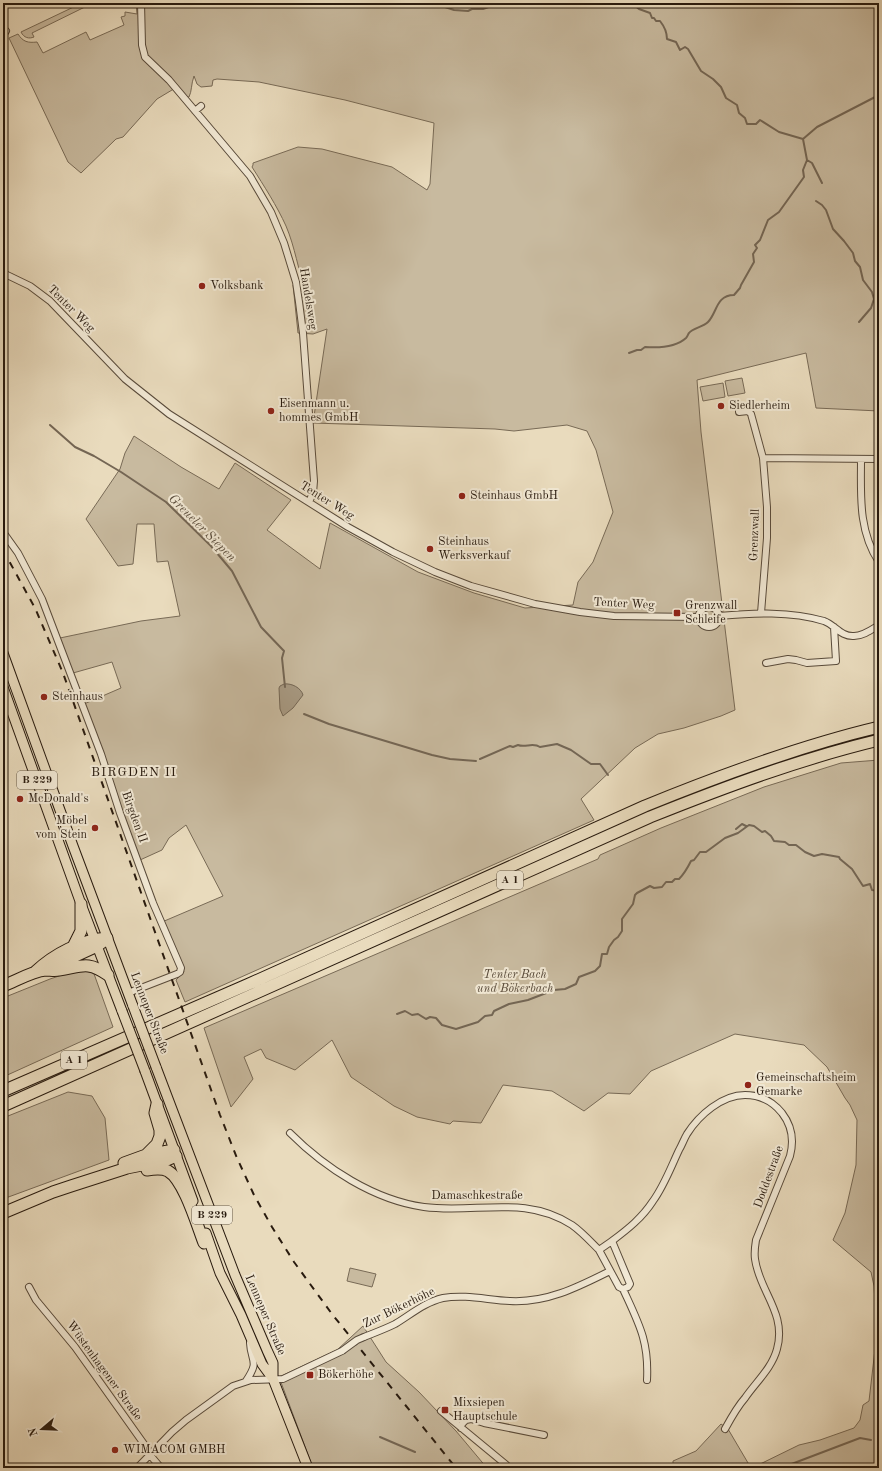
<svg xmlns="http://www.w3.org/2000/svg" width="882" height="1471" font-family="'Old Standard TT',serif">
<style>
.green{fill:#c8ba9f;stroke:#786a56}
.water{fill:#a79982;stroke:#746654}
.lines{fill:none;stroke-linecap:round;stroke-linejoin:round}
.stream{stroke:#746654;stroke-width:2}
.minor-casing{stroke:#584a3a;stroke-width:8}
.primary-casing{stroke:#281a0e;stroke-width:11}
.motorway-casing{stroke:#281a0e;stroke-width:13}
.minor{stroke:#f1e8d4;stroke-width:6}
.primary{stroke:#e9dbbd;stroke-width:9}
.motorway{stroke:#e9dbbd;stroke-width:11}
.rail{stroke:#281a0e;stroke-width:2;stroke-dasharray:7 7;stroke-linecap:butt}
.minor-bridge-casing{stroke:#584a3a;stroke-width:8;stroke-linecap:butt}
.primary-bridge-casing{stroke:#281a0e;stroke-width:11;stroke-linecap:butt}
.minor-bridge{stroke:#f1e8d4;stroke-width:6}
.primary-bridge{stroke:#e9dbbd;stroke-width:9}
.poi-dot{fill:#8f2418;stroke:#f1e8d4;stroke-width:1.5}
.labels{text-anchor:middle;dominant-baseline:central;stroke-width:4;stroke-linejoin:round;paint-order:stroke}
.shield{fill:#f1e8d4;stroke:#645849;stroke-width:1}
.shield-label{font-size:11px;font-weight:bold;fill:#281a0e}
.poi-label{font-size:12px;fill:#281a0e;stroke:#f1e8d4;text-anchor:start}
.street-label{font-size:12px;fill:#281a0e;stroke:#f1e8d4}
.park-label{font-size:12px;font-style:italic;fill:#584a3a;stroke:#f1e8d4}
.water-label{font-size:13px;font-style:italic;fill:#5b4d3c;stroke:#f1e8d4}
.neighbourhood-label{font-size:13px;letter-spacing:1px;fill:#281a0e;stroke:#f1e8d4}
</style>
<rect width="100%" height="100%" fill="#e9dbbd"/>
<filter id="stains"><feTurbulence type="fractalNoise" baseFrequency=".005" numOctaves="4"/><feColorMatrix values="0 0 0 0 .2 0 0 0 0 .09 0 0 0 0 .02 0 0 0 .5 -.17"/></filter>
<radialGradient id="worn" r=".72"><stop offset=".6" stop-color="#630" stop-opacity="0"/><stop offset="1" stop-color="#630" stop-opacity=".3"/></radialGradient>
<path class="green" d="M82,3h11l-61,30 2,4c-5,2 -10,1 -13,-5z
M136,3h743v408l-63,-3 -10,-55 -109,27 4,52 34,278 -14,6 -37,12 -26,6 -23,14 -54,51 13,21 -409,182 -9,-22 8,-8 -22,-50 61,-26 -37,-71 -17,13 -7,12 -22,10 -56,-156 37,-16 -9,-26 -39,11 -13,-35 81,-17 39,-5 -12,-55 -11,1 -3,-38h-17l-4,40 -15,2 -32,-47 34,-50 5,-16 9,-17 47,31 38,22 16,-26 56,37 -24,30 53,39 10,-46 88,49 56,21 51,15 48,-3 5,-23 15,-20 20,-50 -17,-62 -9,-19 -20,-6 -53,6 -19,-2 -182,-6 14,-94 -14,5 -15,-1 -5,-48 13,7c-8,-22 -11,-45 -20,-66 -9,-20 -22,-40 -34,-59l1,-2v-2l45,-16 24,2 70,18 35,23 3,-6 4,-61 -89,-23 -86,-18 -42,-3 -4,1 -1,6 -11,1 -4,-3 -3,-8c-3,8 -2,15 -5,21h-2l-10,-10 -20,12 -34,38 -7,2 -35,34 -13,-11 -59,-124 9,-4c5,8 10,9 19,8l6,11 43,-21 4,8 34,-15 -3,-8 4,-1v-4l12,2z
M742,378l3,15 -17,3 -3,-15z
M723,383l2,14 -22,4 -3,-14z
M879,760v708h-127l47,-23 21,-5 34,-12 6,-8 3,-15 6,-4 8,-69 -3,-46 -3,-14 -38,-32 12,-27 11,-48 1,-45 -7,-15 -5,-7 -18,-31 -23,-22 -69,-11 -84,37 -21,23 -22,-1 -24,18 -32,-20 -49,-6 -22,38 -28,-2 -3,3 -33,-7 -23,-11 -43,-29 -19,-37 -37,30 -29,-12 -5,-9 -17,8 9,22 -22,28 -27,-79 394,-169 2,-4 61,-27 103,-41 77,-24z
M77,970l16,1 20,56 -110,50v-79l47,-19z
M68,1092l24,4 13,22 4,42 -106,39v-81z
M350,1268l26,6 -4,13 -25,-6z
M363,1326l23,36 33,30 37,39 31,37h-174l-34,-91 58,-27z
M721,1424l7,5 23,39h-78v-7l23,-10z"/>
<path class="water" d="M284,684c8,-1 17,4 19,11l-10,13 -10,8 -3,-7 -1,-21 1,-2z"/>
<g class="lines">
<path class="stream" d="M433,3l21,7 14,1 4,-2h11l14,-5h45
M632,3l7,6 11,4 2,5h2l2,3h4c4,5 7,12 7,18l9,3 4,8 5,-3 3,2 13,22 12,8 8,8 5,11 11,7 2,8 6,5 2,6h9l4,-4 19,12 24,7
M547,4l3,-1
M807,160l5,3 10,20
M816,201l6,4 4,5 7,19 11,12 9,12 2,8 5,6 3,13 9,12 2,7 -3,9 -12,14
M629,353l8,-3h4l4,-3c13,1 30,1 41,-9 2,-2 2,-4 3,-5 4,-5 14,-6 19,-11 9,-9 8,-27 26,-27l6,-7 1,-3 13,-23 -1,-8 4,-6 -2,-3 5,-5 8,-20 11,-8 25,-35 -1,-7 4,-10 -4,-21 14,-12 62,-32
M50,425l25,22 19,9 27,16 45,30 45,44 21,25 29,56 23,24 -2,7 3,29
M304,714l25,10 103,31 18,4 26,2
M480,759l30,-13 3,1 5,-2c7,3 15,-3 22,2l17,-3 14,6 20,14h9l8,11
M736,829l6,-5 4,2
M397,1014l8,-3 7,4 6,-1 8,5 4,-2 6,1 6,7 14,4 22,-7 7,-6 7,-1 2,-4 15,-7 19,-4 26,-10 11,-1 11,-5 3,-7 16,-6 5,-5 2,-12h5l2,-7 5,-7 4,-3 4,-6v-12l11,-15 2,-9 2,-2 13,-7 4,2 8,-1 4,-5h6l3,-3h4c4,-4 9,-12 12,-18l3,-1 6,-8h6l19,-14 13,-5 11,-8 5,1 8,6 3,-1 6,5 3,5 11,1 4,3h7l9,7 9,4 8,-2 17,3 1,2 12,10 11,17 7,-2 2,6 7,1
M380,1437l35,15
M877,1439l2,-3
M781,1468l79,-30 11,2"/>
<defs>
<path id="minor" d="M141,3l1,42 3,12 24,23 81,96 21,36 13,31 12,39 3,20 4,31 11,148 -1,12 -4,9
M3,35l3,-4
M195,111l6,-5
M3,273l27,13 20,15 75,78 44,35 179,113 45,25 42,20 36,14 64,18 45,8 34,4 85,1
M739,412l9,-1 3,3 12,44 4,49v31l-6,75
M763,458l116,1
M861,459c0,35 -3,72 18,103
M3,532l15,21 24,46 59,155 19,59 33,90 28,65 -1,4 -3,2 -49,19
M699 617a10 10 0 1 1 20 0a10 10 0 1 1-20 0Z
M719,616c35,-3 71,-5 105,5 11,4 17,16 30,15 9,0 17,-6 25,-11
M766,663l22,-4 8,1 11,3 29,-2 -2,-34
M290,1133c35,35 84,67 134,74 52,7 100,-13 148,18 10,7 18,16 27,25
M612,1241c16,-12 30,-23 41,-40 11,-15 18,-34 26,-51 3,-5 5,-11 8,-16 12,-19 35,-39 58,-39 15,0 28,7 37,18 10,13 12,28 8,43l-34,84c-1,6 -2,12 -1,19 4,32 32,54 22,90 -5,19 -21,33 -32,49 -8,9 -14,20 -20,31
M612,1241l18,43 -2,3 -5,2 -4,-2 -20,-37z
M29,1287l7,13 39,47 69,97 6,11 11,13
M623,1289c16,35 26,52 24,91
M364,1337c10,-4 21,-8 31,-13 15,-9 30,-22 48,-26 22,-4 45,2 67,3 37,2 68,-14 100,-30
M246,1381c14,-21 5,-18 4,-38
M441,1411l69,57
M461,1428l1,-4 4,-4 5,-1 13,4 60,12
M137,1468l35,-36 14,-12 47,-34 18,-6 32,-1 59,-28"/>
<path id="primary" d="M3,653l70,193 60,160
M3,687l78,217 41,107
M156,1067l79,208 32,75 6,13v16
M145,1071l48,130
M206,1233l14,40 21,42 21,49 11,15 35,89"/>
<path id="motorway" d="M73,947l8,-16v-27
M54,968l4,-4 39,-18 10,-7
M35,972c19,-18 46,-32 72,-34
M3,986c13,-5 29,-15 43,-16 4,0 9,1 13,0 22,-3 28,-10 49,5
M3,1091l246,-107 396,-178c76,-31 154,-60 234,-79
M3,1106l647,-289c75,-30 150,-58 229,-77
M146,1155l11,-11 3,-8v-6l-5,-17 2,-9
M124,1163l22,-8 28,-5
M147,1170c7,-1 15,-2 21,1 16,9 29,54 36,72
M3,1213l50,-21 18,-6 56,-18 40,-8 9,-4"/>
</defs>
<use href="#minor" class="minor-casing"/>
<use href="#primary" class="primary-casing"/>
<use href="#motorway" class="motorway-casing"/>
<use href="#minor" class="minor"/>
<use href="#primary" class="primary"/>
<use href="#motorway" class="motorway"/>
<path class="rail" d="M3,550l32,58 28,65 157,442 17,43 17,37 18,32 22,35 38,52 124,154"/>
<defs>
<path id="minor-bridge" d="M342,1351l15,-11 7,-3"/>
<path id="primary-bridge" d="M133,1006l23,61
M122,1011l23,60"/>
</defs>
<use href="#minor-bridge" class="minor-bridge-casing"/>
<use href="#primary-bridge" class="primary-bridge-casing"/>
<use href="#minor-bridge" class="minor-bridge"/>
<use href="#primary-bridge" class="primary-bridge"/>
</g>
<g class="poi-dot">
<circle cx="202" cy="286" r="4"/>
<circle cx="721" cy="406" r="4"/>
<circle cx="271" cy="411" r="4"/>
<circle cx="462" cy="496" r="4"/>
<circle cx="430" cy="549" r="4"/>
<rect x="673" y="609" width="8" height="8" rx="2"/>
<circle cx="44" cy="697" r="4"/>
<circle cx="20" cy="799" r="4"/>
<circle cx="95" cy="828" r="4"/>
<circle cx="748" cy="1085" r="4"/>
<rect x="306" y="1371" width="8" height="8" rx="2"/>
<rect x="441" y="1406" width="8" height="8" rx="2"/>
<circle cx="115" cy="1450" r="4"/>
</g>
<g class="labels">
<g class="shield">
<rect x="17" y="771" width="40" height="18" rx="3"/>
<rect x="497" y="871" width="26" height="18" rx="3"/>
<rect x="61" y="1051" width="26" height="18" rx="3"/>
<rect x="192" y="1206" width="40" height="18" rx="3"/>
</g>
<g class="shield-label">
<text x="37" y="780">B 229</text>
<text x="510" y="880">A 1</text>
<text x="74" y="1060">A 1</text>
<text x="212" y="1215">B 229</text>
</g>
<g class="poi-label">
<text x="210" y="286">Volksbank</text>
<text x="279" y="404">Eisenmann u.<tspan x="279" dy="14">hommes GmbH</tspan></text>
<text x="729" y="406">Siedlerheim</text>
<text x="470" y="496">Steinhaus GmbH</text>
<text x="438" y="542">Steinhaus<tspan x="438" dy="14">Werksverkauf</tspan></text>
<text x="685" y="606">Grenzwall<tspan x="685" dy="14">Schleife</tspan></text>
<text x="52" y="697">Steinhaus</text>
<text x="28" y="799">McDonald's</text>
<text x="87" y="821" text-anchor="end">Möbel<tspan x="87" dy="14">vom Stein</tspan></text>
<text x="756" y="1078">Gemeinschaftsheim<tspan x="756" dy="14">Gemarke</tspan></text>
<text x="318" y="1375">Bökerhöhe</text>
<text x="453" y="1403">Mixsiepen<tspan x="453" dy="14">Hauptschule</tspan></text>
<text x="123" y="1450">WIMACOM GMBH</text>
</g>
<g class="street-label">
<text transform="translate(308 299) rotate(81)">Handelsweg</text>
<text transform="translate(71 309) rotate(45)">Tenter Weg</text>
<text transform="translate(327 501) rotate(32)">Tenter Weg</text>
<text transform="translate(755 535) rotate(-88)">Grenzwall</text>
<text transform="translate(624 604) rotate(3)">Tenter Weg</text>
<text transform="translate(134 817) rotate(70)">Birgden II</text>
<text transform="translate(149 1013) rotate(69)">Lenneper Straße</text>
<text transform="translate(769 1177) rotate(-70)">Doddestraße</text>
<text x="477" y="1196">Damaschkestraße</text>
<text transform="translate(399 1308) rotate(-26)">Zur Bökerhöhe</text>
<text transform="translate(265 1315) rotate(67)">Lenneper Straße</text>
<text transform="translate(104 1371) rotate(54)">Wüstenhagener Straße</text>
</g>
<g class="park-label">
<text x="515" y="975">Tenter Bach<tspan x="515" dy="14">und Bökerbach</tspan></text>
</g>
<g class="water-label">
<text transform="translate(202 528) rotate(45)">Greueler Siepen</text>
</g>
<g class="neighbourhood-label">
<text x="134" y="772">BIRGDEN II</text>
</g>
</g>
<rect width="882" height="1471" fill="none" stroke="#e9dbbd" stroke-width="16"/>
<rect x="4" y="4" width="874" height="1463" fill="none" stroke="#281a0e" stroke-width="2"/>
<rect x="8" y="8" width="866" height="1455" fill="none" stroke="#281a0e"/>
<g transform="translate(42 1429) rotate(251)" stroke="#f1e8d4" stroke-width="3" paint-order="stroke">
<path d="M0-3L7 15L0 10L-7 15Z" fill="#281a0e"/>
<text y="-6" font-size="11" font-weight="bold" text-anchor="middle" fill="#281a0e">N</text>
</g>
<rect width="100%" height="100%" filter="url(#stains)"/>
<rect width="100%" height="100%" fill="url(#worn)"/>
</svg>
